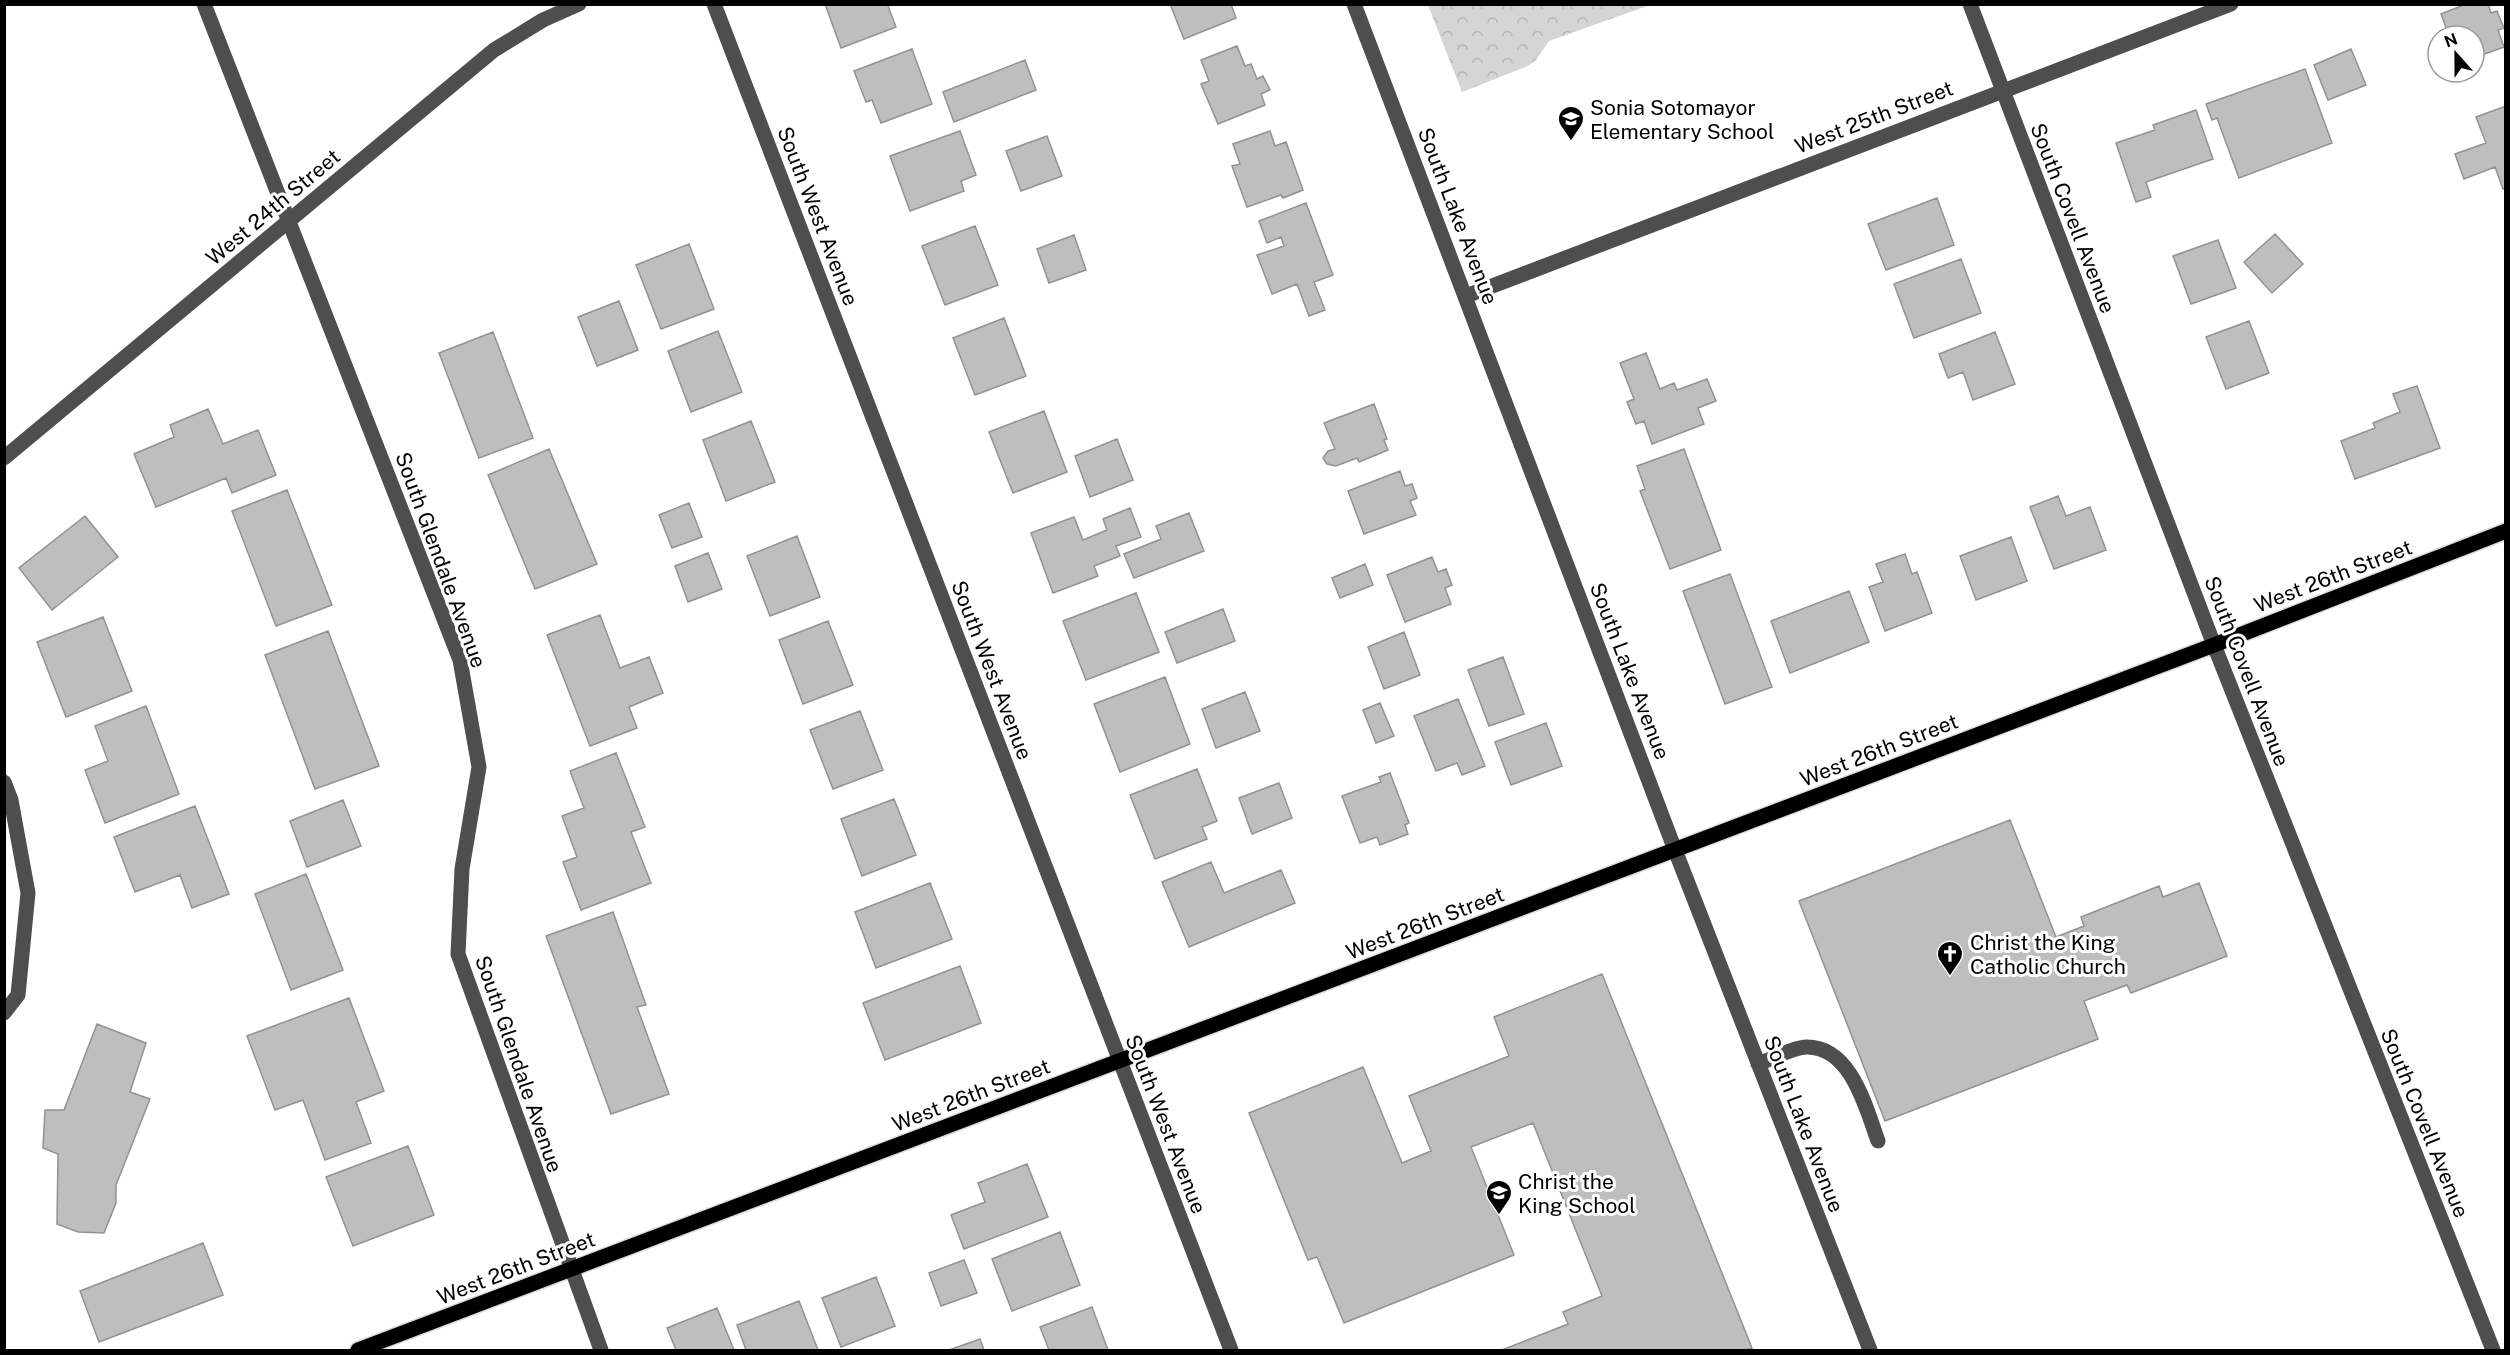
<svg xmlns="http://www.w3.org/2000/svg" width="2510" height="1355" font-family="'Public Sans',sans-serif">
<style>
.park{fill:url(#park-crowns)}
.building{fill:#bebebe;stroke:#929292;stroke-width:1.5}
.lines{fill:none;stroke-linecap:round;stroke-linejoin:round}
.major-casing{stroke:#dbdbdb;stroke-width:18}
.minor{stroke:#4e4e4e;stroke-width:15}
.major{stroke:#000;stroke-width:15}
.labels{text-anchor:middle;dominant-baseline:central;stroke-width:6;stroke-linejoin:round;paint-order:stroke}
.poi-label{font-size:21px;fill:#000;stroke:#fff;text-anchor:start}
.street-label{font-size:21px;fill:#000;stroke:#fff}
</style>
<defs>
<pattern id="park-crowns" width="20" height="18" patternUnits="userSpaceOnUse" patternTransform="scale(1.5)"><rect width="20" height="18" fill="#d5d5d5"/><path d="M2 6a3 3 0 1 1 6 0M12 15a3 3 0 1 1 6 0" fill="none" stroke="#b5b5b5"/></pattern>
</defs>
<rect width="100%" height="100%" fill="#fff"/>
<path class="park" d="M1428,5h222l-101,36 -13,19 -8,6 -66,26z"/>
<path class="building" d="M825,4h68l-5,2 8,21 -55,21z
M1170,4h61l5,14 -52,21z
M2466,4h22l3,9 6,-2 7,17 -6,2 6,17 -30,11v-22h-25l-8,-22z
M1237,46l8,20 6,-2 6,15 6,-3 7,14 -9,4 4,11 -47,19 -17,-40 8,-3 -8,-21z
M912,49l20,55 -51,19 -9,-23 -6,2 -12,-31z
M2351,49l15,36 -38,15 -14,-35z
M1025,60l11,30 -82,32 -11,-30z
M2305,69l27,74 -93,35 -22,-60 -5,2 -6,-16z
M2506,106v82l-3,1 -8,-22 -31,12 -9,-25 31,-11 -10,-26z
M2196,110l17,49 -67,23 5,15 -15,5 -20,-59 39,-13 -2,-5z
M960,131l16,44 -15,6 3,10 -54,20 -20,-55z
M1270,131l5,15 11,-4 17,48 -20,8 -2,-3 -34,12 -15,-41 8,-2 -7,-20z
M1047,136l15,40 -41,15 -15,-40z
M1937,198l17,47 -68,25 -18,-46z
M1306,203l27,72 -19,7 11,28 -16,6 -12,-32 -25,10 -15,-39 27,-9 -3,-9 -14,6 -8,-22z
M975,226l23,59 -53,20 -23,-59z
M2275,234l28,30 -31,29 -28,-31z
M1074,235l12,35 -37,13 -12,-34z
M2218,240l18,48 -45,16 -18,-48z
M689,244l25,65 -53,20 -25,-64z
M1961,259l20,54 -67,25 -20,-54z
M619,301l19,49 -41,16 -19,-49z
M1004,318l22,58 -51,19 -22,-57z
M2249,321l20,52 -43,16 -20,-52z
M718,331l24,61 -51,20 -23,-61z
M493,332l40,106 -54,20 -40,-105z
M1995,332l20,52 -42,16 -10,-28 -15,6 -9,-24z
M1646,353l14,36 14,-6 3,7 30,-11 9,22 -18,7 6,16 -52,20 -8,-23 -8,3 -9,-22 7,-3 -14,-36z
M2417,386l23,62 -85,31 -14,-38 34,-13 -2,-5 27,-11 -7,-18z
M1374,404l13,35 -3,1 4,10 -29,12 -2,-4 -21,8 -9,-2 -4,-6 5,-7 7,-2 -11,-26z
M208,409l15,35 35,-14 18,45 -44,18 -6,-15 -70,29 -22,-53 40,-17 -4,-12z
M1044,411l23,61 -54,21 -24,-61z
M751,421l24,61 -49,19 -23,-61z
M1117,439l16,41 -43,17 -15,-41z
M549,449l48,115 -62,25 -47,-114z
M1684,449l37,101 -51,19 -30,-78 5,-2 -8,-23z
M1400,471l5,15 7,-2 5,14 -7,3 6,14 -52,19 -16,-43z
M287,490l45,115 -56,21 -44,-115z
M2058,496l8,20 24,-9 16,43 -52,19 -24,-62z
M689,503l13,34 -30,11 -13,-33z
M1130,508l11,29 -25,9 4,10 -26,10 4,10 -45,17 -22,-60 43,-16 9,23 24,-10 -4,-11z
M1189,513l15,38 -70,27 -10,-24 37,-15 -5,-13z
M85,516l33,41 -66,53 -33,-42z
M797,536l23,61 -50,19 -23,-60z
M2011,537l16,44 -51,19 -16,-44z
M708,553l14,36 -34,13 -13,-36z
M1905,554l7,20 5,-2 15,41 -47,18 -16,-44 14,-5 -7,-18z
M1432,557l6,15 8,-3 6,16 -7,3 6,16 -46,18 -18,-47z
M1365,564l8,21 -33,13 -8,-20z
M1730,574l42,113 -47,17 -42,-113z
M1849,591l20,51 -79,31 -19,-52z
M1136,593l23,59 -73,28 -23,-59z
M1223,609l12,32 -58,22 -12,-31z
M600,615l20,53 29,-11 14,36 -34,14 8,21 -47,18 -43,-111z
M103,617l29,74 -66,26 -29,-75z
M828,621l25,64 -50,19 -24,-64z
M328,631l51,135 -64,23 -50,-134z
M1404,632l16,43 -36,14 -16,-42z
M1503,657l21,57 -35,12 -21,-56z
M1165,677l25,67 -70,28 -26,-68z
M1245,692l15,39 -44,17 -14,-39z
M1458,699l27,67 -23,9 -5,-12 -21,8 -22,-55z
M1380,703l14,33 -18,7 -13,-33z
M146,706l33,88 -74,29 -20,-53 23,-9 -13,-35z
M860,711l23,59 -50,19 -23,-59z
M1546,723l16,43 -51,19 -16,-43z
M616,753l29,74 -14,5 20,51 -70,27 -18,-48 14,-5 -15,-41 22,-8 -14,-37z
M1197,769l20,52 -15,6 5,12 -52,20 -25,-64z
M1390,773l19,50 -4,2 3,9 -28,11 -3,-8 -17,6 -18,-47 39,-14 -2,-5z
M1279,783l13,35 -40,16 -13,-36z
M894,799l22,56 -54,21 -21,-57z
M343,800l18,46 -54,21 -17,-46z
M195,806l34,88 -37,14 -12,-33 -45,17 -21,-55z
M2010,820l46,117 28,-11 -3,-9 78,-31 4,11 36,-14 28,73 -96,37 -4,-8 -43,16 14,38 -213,82 -86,-220z
M1211,862l13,31 57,-23 14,33 -106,44 -27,-65z
M306,874l37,96 -52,20 -36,-96z
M930,883l22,56 -76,29 -21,-56z
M613,912l33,93 -9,2 32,87 -58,20 -65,-178z
M960,966l21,57 -96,37 -22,-57z
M1602,974l150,374 -7,2h-243l66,-26 -5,-12 39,-16 -69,-173 -62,24 43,108 -170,68 -27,-66 -9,3 -59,-147 114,-46 39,96 29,-12 -22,-55 100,-40 -15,-39z
M349,998l35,93 -28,11 15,41 -46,17 -22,-60 -28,10 -28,-74z
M97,1024l49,19 -16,49 20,7 -34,86v18l-12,30 -26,-1 -21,-8 1,-70 -15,-6 2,-38h19z
M408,1146l26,69 -81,31 -27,-69z
M1027,1164l21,53 -84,32 -13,-34 34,-13 -7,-19z
M1060,1232l20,53 -68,26 -20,-52z
M203,1243l20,52 -124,47 -19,-51z
M964,1260l13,33 -36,13 -12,-33z
M876,1277l19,49 -54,21 -19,-49z
M799,1301l19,49h-72l-9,-25z
M1092,1307l16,43h-59l-9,-23z
M717,1308l17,42h-58l-9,-22z
M980,1339l4,11h-35z"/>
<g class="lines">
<defs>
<path id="major" d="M358,1350l1856,-705 292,-114"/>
</defs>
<use href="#major" class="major-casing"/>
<path class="minor" d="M204,4l256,656 19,107 -17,102 -4,85 143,396
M714,4l517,1346
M1354,4l321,846 195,500
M1970,4l244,641 279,705
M1466,296l765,-292
M4,458l490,-408 49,-30 36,-16
M4,782l7,18 17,93 -10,102 -14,18
M1758,1064c14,-5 33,-16 48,-17 45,-1 60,61 72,94"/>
<use href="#major" class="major"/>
</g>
<defs>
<symbol id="school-pin" viewBox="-11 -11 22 30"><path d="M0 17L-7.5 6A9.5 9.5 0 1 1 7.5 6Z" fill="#000" stroke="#fff"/><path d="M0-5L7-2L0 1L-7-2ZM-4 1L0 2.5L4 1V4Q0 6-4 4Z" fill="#fff"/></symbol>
<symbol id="church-pin" viewBox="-11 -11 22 30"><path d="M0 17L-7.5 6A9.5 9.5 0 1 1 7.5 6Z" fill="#000" stroke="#fff"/><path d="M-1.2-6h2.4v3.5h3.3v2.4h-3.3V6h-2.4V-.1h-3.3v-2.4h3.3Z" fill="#fff"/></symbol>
</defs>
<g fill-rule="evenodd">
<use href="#school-pin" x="1556" y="104" width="30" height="40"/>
<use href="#church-pin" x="1935" y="939" width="30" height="40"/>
<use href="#school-pin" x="1484" y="1178" width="30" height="40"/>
</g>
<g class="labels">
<g class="poi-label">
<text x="1590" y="107">Sonia Sotomayor<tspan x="1590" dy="24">Elementary School</tspan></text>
<text x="1970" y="942">Christ the King<tspan x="1970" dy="24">Catholic Church</tspan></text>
<text x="1518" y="1181">Christ the<tspan x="1518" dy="24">King School</tspan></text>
</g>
<g class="street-label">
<text transform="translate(1874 117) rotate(-21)">West 25th Street</text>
<text transform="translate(273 207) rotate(-40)">West 24th Street</text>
<text transform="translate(818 216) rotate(69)">South West Avenue</text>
<text transform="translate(1458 216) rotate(69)">South Lake Avenue</text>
<text transform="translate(2073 218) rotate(69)">South Covell Avenue</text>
<text transform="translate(441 560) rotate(70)">South Glendale Avenue</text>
<text transform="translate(2333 576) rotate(-21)">West 26th Street</text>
<text transform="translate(992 670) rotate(69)">South West Avenue</text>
<text transform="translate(1630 671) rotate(69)">South Lake Avenue</text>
<text transform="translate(2247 671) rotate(69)">South Covell Avenue</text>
<text transform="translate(1879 750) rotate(-21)">West 26th Street</text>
<text transform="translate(1425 923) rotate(-21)">West 26th Street</text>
<text transform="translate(519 1064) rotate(71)">South Glendale Avenue</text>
<text transform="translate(971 1095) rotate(-21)">West 26th Street</text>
<text transform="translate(2425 1123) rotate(68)">South Covell Avenue</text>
<text transform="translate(1166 1124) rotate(69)">South West Avenue</text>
<text transform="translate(1804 1124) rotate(69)">South Lake Avenue</text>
<text transform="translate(516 1268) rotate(-21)">West 26th Street</text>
</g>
</g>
<rect width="2510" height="1355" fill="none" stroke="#000000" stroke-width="12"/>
<g transform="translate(2456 54) rotate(339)"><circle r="28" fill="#ffffff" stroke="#999999" stroke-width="1.5"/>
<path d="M0-4.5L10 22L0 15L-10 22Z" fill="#000000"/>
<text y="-9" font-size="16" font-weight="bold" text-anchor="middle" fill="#000000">N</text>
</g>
</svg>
